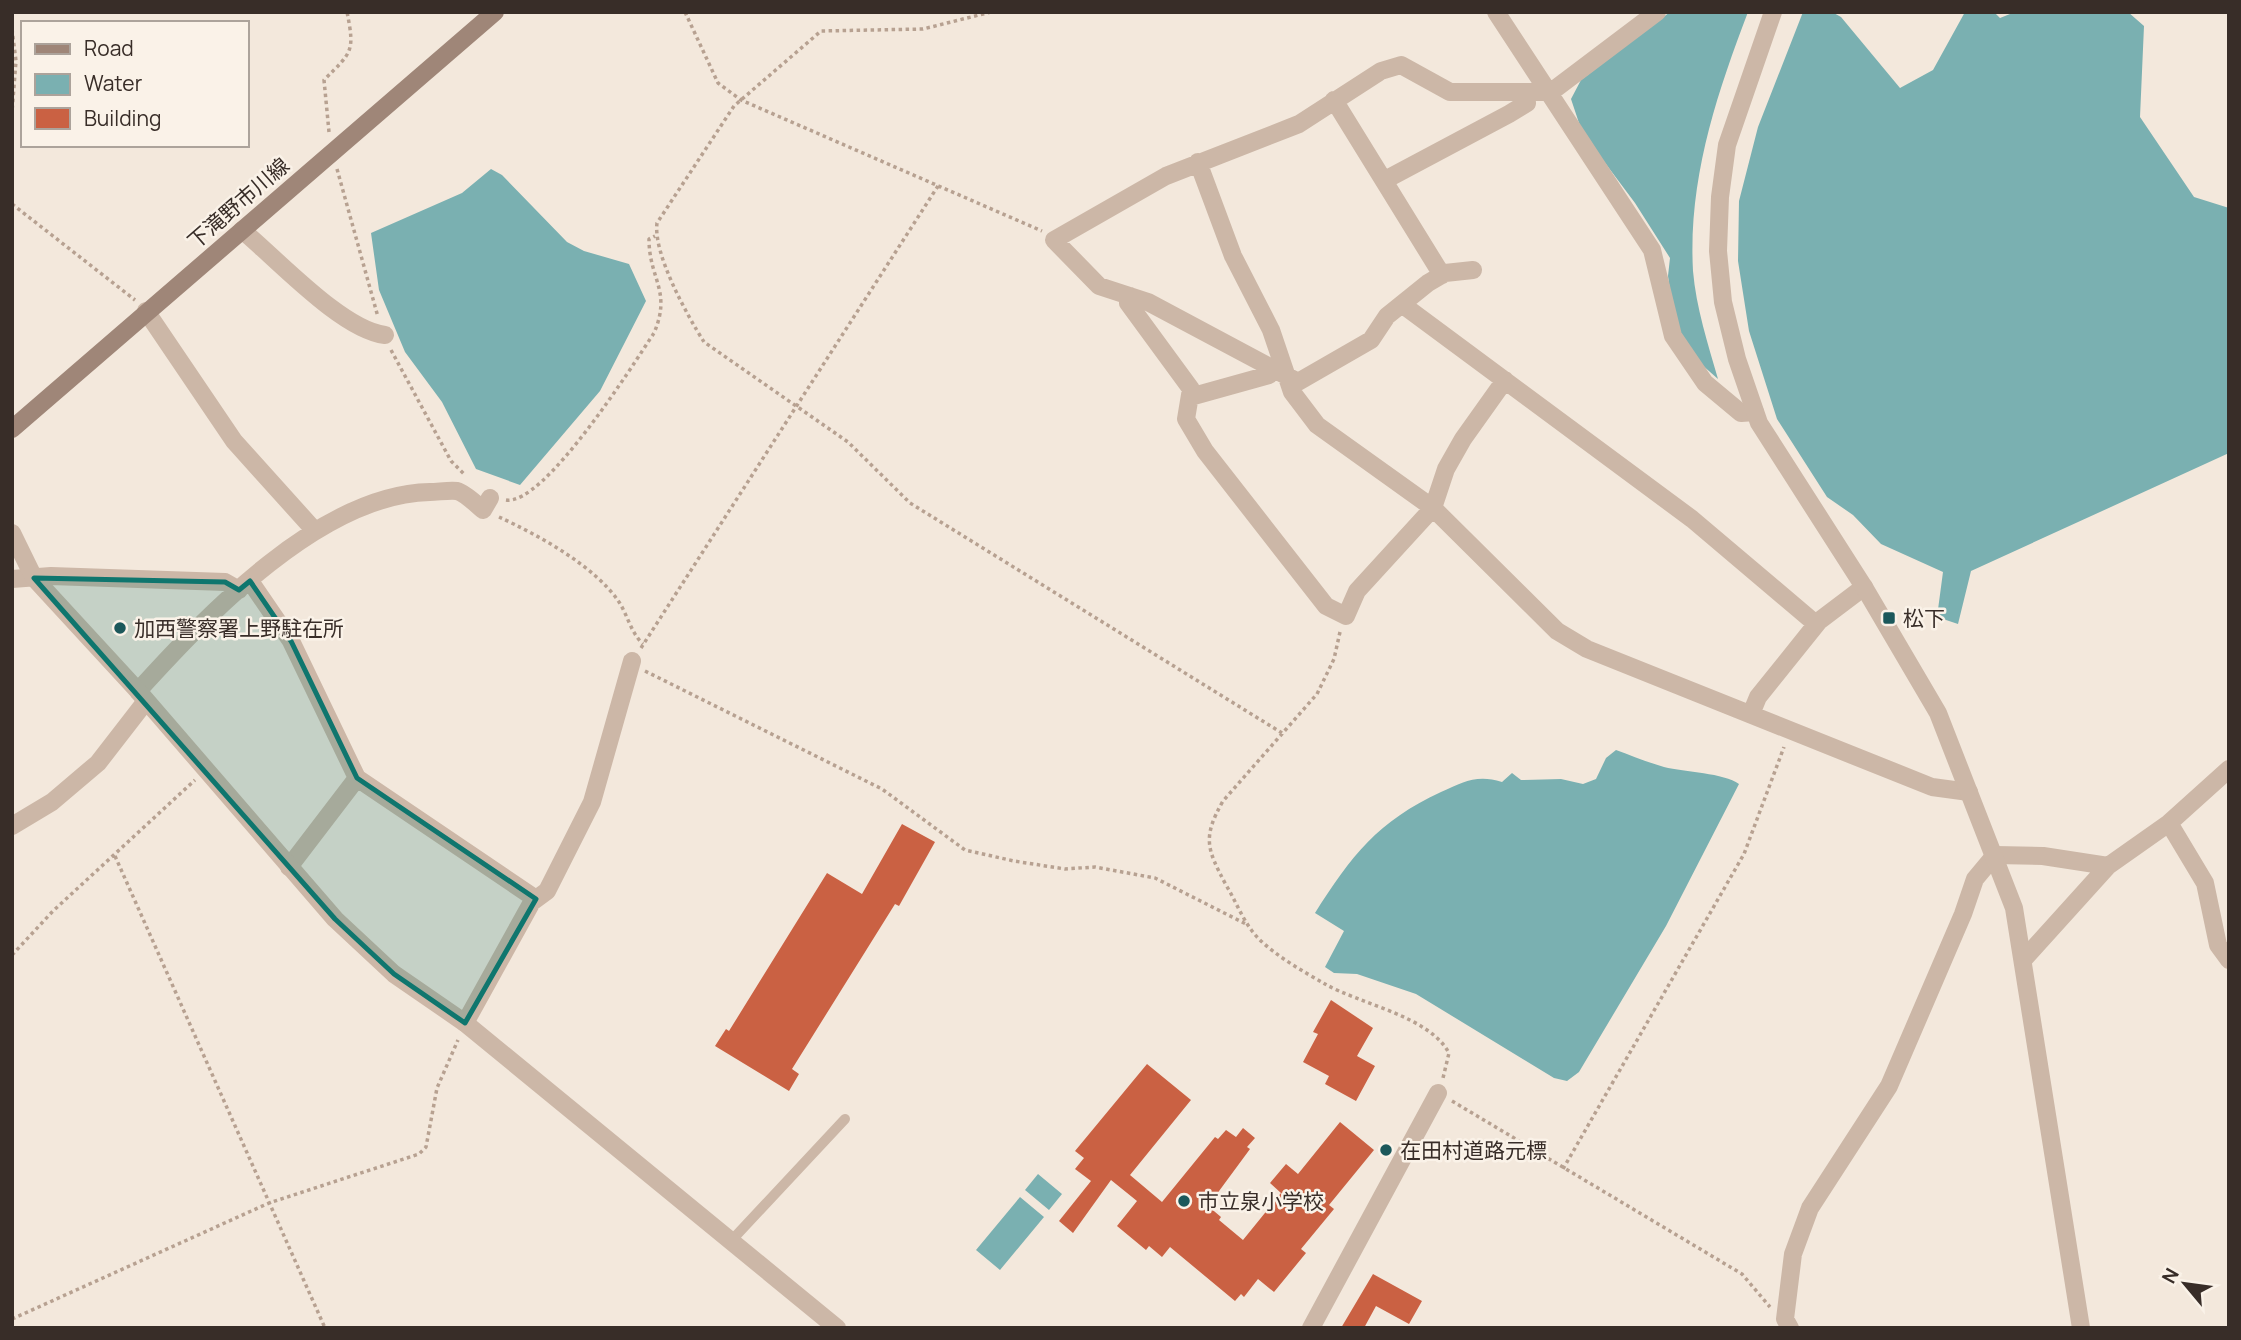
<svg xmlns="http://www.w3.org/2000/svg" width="2241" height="1340" font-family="Manrope,'Noto Sans JP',sans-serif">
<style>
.water{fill:#7ab0b1}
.building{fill:#ca6143}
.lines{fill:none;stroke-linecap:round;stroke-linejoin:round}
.path{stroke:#b7a191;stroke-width:3.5;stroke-dasharray:3.5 3.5;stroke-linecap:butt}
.service{stroke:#ccb7a7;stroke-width:10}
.minor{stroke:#ccb7a7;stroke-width:18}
.tertiary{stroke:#ccb7a7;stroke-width:18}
.secondary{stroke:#9f8678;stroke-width:18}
.marked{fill:#0f766e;fill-opacity:0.2;stroke:#0f766e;stroke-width:5;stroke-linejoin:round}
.poi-dot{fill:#1c585b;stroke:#faf2e8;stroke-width:2.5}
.labels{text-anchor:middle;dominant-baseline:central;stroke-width:5;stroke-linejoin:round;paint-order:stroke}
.street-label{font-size:21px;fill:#382d28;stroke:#faf2e8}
.poi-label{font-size:21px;fill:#382d28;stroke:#faf2e8;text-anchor:start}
</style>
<rect width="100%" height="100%" fill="#f3e8dc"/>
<path class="water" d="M1670,12h78c-32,84 -60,168 -55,259 3,36 15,73 25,108l-26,-23 -18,-36 -6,-44 2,-18 -35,-55 -53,-71 -11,-33 10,-19z
M1803,12h29l9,5 59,71 33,-18 32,-58h29l6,6 15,-6h113l16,14 -4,91 54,80 35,11v245l-258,118 -13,53 -21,-7 6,-45 -62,-28 -28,-29 -26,-18 -50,-78 -28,-88 -11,-70 1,-60 19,-74z
M491,169l11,6 65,67 17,9 45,13 17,37 -46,90 -80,94 -44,-16 -34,-67 -37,-50 -26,-62 -8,-57 91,-40z
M1616,750c16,6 31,12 48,17 21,5 60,6 75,17l-73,142 -87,146 -12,9 -13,-3 -138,-84 -59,-20 -23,-1 -9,-6 19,-36 -29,-18c36,-57 63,-92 126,-121 22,-10 36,-18 61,-10l10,-9 9,7 40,-1 22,5 13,-5 10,-21z
M1038,1174l24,20 -13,16 -24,-20z
M1020,1197l24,20 -44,53 -24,-20z"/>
<path class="building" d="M902,824l33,18 -36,64 -4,-2 -103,165 7,5 -10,17 -74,-45 11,-17 3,2 98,-158 35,21z
M1331,1000l42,28 -16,28 18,10 -19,35 -31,-17 4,-8 -26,-14 15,-28 -5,-2z
M1147,1064l44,36 -61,75 32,27 53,-65 3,2 8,-9 10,7 7,-9 12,10 -8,9 3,2 -42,57 13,11 -2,3 24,20 38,-47 -11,-10 16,-19 12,10 42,-52 34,28 -45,55 5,4 -33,40 5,4 -32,39 -16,-13 -14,18 -3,-3 -6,7 -65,-54 -8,10 -13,-11 -3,4 -29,-24 20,-25 -26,-21 -38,53 -14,-12 32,-40 -16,-12 9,-11 -9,-7z
M1373,1274l49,27 -13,23 -33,-18 -12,22h-23z"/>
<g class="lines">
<path class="path" d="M685,12l33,71 23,17 301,131
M991,12l-68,17 -102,2 -87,75 -77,117c-4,31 30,92 47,119l144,100 62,61 372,230
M12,29l4,32 -4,51
M329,132l-5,-52c28,-28 31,-28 23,-68
M337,169l41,148
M12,204l123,96
M391,350l60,111 14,14
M506,500c38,6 127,-135 148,-167 18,-42 -5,-54 -5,-94l6,-3
M499,517c39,18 96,49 120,85 9,14 12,31 24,42
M1340,632l-6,27 -17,35 -94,107c-21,37 -16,48 3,84 11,18 18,39 33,54 17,17 45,33 66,45 35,20 104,32 124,69l-6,25
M641,648l297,-462
M645,671l237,118 83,61 49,11 51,8 30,-2 60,11 91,46
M115,856l210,472
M12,955l41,-44 142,-131
M1452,1101l290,173 28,33
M1563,1169l181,-315 40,-107
M12,1319l257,-116 150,-49 7,-7 11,-59 21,-48"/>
<path class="service" d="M731,1241l114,-122"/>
<path class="minor" d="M1496,12l156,238 21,86 32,47 36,30 14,-1
M1334,100l108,175
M1198,162l35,94 38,74 21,62 25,33 116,83 124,123 30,18 345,138 37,5
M1385,180l124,-66 18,-11 -1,-9
M242,230c35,29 100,100 143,105
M1473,270l-28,3 -17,10 -41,33 -16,24 -73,42 -150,-80 -49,-16 -45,-46 112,-64 133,-52 82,-53 20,-6 49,27h101l106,-80
M1130,296l-2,7 63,86 -5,30 19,32 121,155 20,10 11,-25 76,-83 13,-39 17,-30 42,-59
M1403,305l289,214 124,105
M146,311l88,130 81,90
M1190,397l79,-22 3,-5
M12,579l39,-3 174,6 14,8
M250,581l41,60 66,137 179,121
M138,691c69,-76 183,-197 292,-199 8,0 19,-2 27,-1 8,2 19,13 26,19l7,-12
M1751,714l7,-17 61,-76 45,-34
M2169,823l36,60 13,62 11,15
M12,826l40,-24 46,-39 48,-62
M289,867l68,-89
M2024,959l84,-93 61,-43 60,-54
M465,1023l67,-121 15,-11 45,-89 40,-141
M1311,1328l127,-235
M1790,1328l-5,-9 8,-65 17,-46 79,-122 74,-172 12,-35 20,-24 48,1 65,10"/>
<path class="tertiary" d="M1773,12l-46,133 -7,52 -2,54 5,51 14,57 22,64 105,164 74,126 76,195 67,420
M12,533l22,45 104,113 197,228 59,55 71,49 372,305"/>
<path class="secondary" d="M12,429l483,-417"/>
</g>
<path class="marked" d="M34,578l191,4 14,8 11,-9 41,60 66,137 179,121 -71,124 -71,-49 -59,-55z"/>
<g class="poi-dot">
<rect x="1882" y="611" width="14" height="14" rx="3.5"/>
<circle cx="120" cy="628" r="7"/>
<circle cx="1386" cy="1150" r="7"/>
<circle cx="1184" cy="1201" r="7"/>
</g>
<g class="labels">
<g class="street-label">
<text transform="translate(238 203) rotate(-41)">下滝野市川線</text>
</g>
<g class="poi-label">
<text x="1903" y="618">松下</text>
<text x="134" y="628">加西警察署上野駐在所</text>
<text x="1400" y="1150">在田村道路元標</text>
<text x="1198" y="1201">市立泉小学校</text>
</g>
</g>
<rect width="2241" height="1340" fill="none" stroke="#382d28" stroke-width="28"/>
<rect x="21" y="21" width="228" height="126" fill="#faf2e8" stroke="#aca39b" stroke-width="2"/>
<rect x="35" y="44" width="35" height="10" fill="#9f8678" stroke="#aca39b" stroke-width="2"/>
<text x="84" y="56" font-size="21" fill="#382d28">Road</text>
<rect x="35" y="74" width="35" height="21" fill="#7ab0b1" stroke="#aca39b" stroke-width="2"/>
<text x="84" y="91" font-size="21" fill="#382d28">Water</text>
<rect x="35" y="108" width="35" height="21" fill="#ca6143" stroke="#aca39b" stroke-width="2"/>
<text x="84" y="126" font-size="21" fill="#382d28">Building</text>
<g transform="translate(2185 1284) rotate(299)" stroke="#faf2e8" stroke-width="5" paint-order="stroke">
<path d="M0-5L12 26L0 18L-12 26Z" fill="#382d28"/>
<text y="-10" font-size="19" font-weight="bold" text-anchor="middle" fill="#382d28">N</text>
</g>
</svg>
